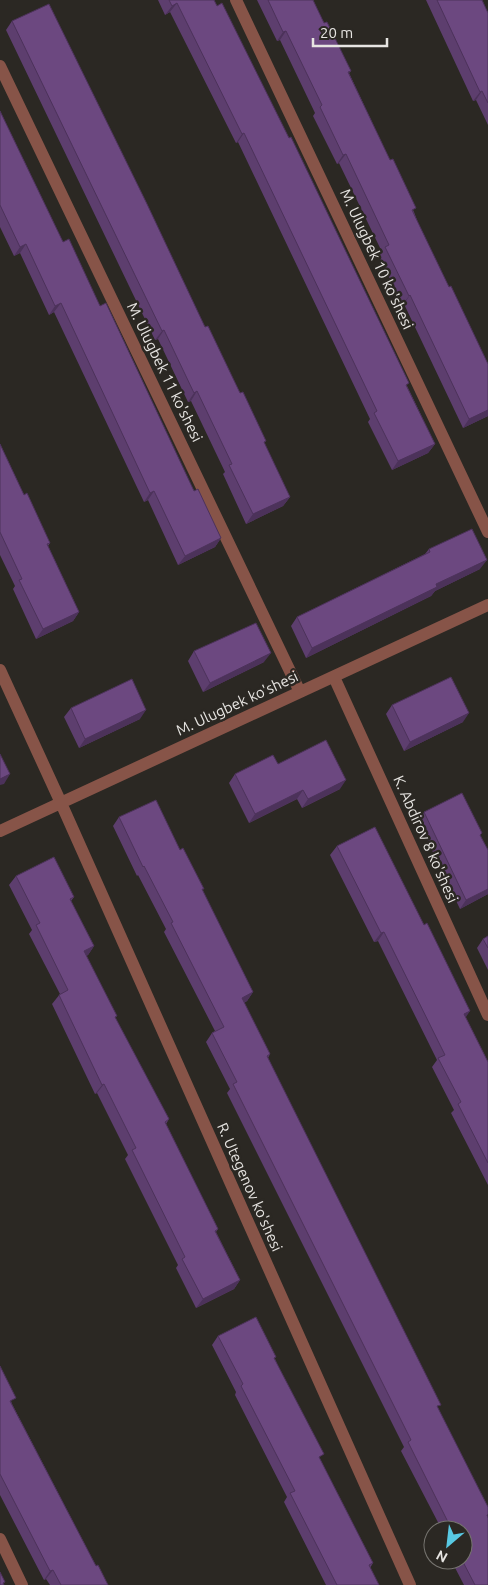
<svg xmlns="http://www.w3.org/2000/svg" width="488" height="1585" font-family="Ubuntu,sans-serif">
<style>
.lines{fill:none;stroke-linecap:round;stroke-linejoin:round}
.street{stroke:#875448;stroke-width:12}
.wall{fill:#5d3e6e}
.shaded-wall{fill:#4c325a}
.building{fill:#6c4880;stroke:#4c325a}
.labels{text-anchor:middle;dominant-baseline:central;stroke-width:5;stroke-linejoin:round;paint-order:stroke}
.street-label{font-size:15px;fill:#e7e5e2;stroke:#2b2823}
</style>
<rect width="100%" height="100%" fill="#2b2823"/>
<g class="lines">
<path class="street" d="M236,0l252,532
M0,66l300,626
M0,670l61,133 349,782
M334,677l154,338
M0,831l488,-226
M0,1539l22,46"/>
</g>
<path class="wall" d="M158,0h56l193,386 28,58 -7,9 -36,17 -24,-48 2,-3 -132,-277 -2,1 -66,-131 -5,3z
M257,0h56l11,23 27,48 -2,2 65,139 74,204 -25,12 -59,-124 -2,1 -23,-49 3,-4 -43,-89 -2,1 -24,-48 2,-3 -35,-73 -3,1z
M426,0h56l6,13v112l-12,-25 -3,1z
M12,21l193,306 35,66 50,104 -7,9 -37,18 -23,-50 2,-2 -34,-71 -3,1 -30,-63 -3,1 -149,-310z
M0,111l63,131 37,64 94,185 27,47 -6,9 -37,18 -30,-65 -4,2 -90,-190 -5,3 -29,-62 -6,3 -14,-29z
M0,444l24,51 26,48 -2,3 31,66 -6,9 -37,18 -23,-50 2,-3 -15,-31z
M429,549l51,20 -45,22 -4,5 -125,62 -15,-32 6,-9 128,-63z
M194,651l70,11 -61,30 -15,-31z
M392,705l71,17 -59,29 -18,-37z
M71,708l69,11 -61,29 -15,-31z
M278,764l62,25 -38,19 -5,-9 -48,24 -20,-40 6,-9z
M424,812l57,24 7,58 -28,15 -42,-88z
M119,817l61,33 22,40 51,102 -6,9 -3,2 26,51 -2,4 170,350 50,177h-24l-13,-25h12v-30h-21l-41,-79 3,-4 -177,-354 3,-4 -24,-47 6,-9 3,-2 -51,-99 2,-3 -28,-54 -1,1 -24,-50z
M337,846l129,172 22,44v123l-37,-72 3,-3 -22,-43 5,-7 -59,-119 -4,1 -44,-87z
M16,876l58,21 -3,4 23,45 -6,9 -2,1 29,62 54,101 -3,5 52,105 -2,3 24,48 -6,9 -38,19 -20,-40 2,-3 -53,-106 3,-4 -31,-62 -2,1 -43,-90 8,-10 -31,-60 3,-4 -23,-45z
M488,936v34l-11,-22 6,-9z
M218,1336l57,23 45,100 53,104 -3,5 9,17h-53l-42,-83 3,-5 -52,-102 1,-3 -24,-47z
M0,1366l12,38 84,162 12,19h-58l-4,-6 -2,1 -44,-85z"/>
<path class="shaded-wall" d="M177,3l-7,9 -5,3 7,-9z
M286,31l-6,9 -3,1 6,-9z
M482,91l-6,9 -3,1 7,-9z
M244,133l-6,9 -2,1 6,-9z
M346,154l-7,9 -2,1 6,-9z
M26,244l-6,9 -6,3 6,-9z
M410,295l-6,9 -2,1 7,-9z
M61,303l-7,9 -5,3 6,-9z
M164,330l-6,9 -3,1 7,-9z
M197,391l-6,10 -3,1 6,-9z
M488,410v6l-25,12 6,-9z
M435,444l-7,9 -36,17 6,-9z
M154,491l-6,9 -4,2 6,-9z
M290,497l-7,9 -37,18 7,-10z
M221,538l-6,9 -37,18 7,-9z
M487,560l-7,9 -45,22 -4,5 -125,62 6,-10 124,-64z
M79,612l-6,9 -37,18 7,-10z
M271,653l-7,9 -61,30 7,-9z
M146,710l-6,9 -61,29 6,-9z
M469,713l-6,9 -59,29 6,-9z
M10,774l-6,10 -4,1v-6z
M346,780l-6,9 -38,19 6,-9z
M303,790l-6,9 -48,24 6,-9z
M488,889v5l-28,15 6,-9z
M384,932l-6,9 -4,1 7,-9z
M94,946l-6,9 -10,5 6,-9z
M253,992l-6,9 -11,6 6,-9z
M470,1011l-6,9v-6z
M104,1084l-7,9 -2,1 7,-9z
M240,1280l-6,9 -38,19 7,-9z
M53,1570l-7,9 -2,1 6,-9z"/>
<path class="building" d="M169,0h45l3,6 5,-3 67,135 2,-1 118,246 -3,2 29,59 -37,17 -24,-48 3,-2 -133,-278 -2,1 -65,-131 -5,3z
M268,0h45l11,23 3,-1 24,49 -3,1 42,88 3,-1 23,49 -4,2 37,77 2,-1 37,78v46l-19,9 -59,-124 -1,1 -24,-49 4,-2 -43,-91 -3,1 -23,-48 2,-2 -36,-74 -3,1z
M437,0h45l6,13v90l-6,-12 -2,1z
M49,4l98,200 58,123 3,-1 32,67 3,-1 23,49 -2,1 26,55 -37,17 -24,-49 3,-1 -35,-73 -3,2 -30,-63 -2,1 -150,-310z
M0,111l63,131 6,-3 31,67 6,-3 88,188 4,-2 23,49 -36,18 -31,-65 -4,2 -89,-190 -6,3 -29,-62 -6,3 -20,-42z
M0,444l24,51 3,-2 23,50 -3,1 32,68 -36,17 -24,-49 3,-1 -22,-47z
M472,529l15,31 -51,24 1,3 -125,61 -15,-31 133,-65 -1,-3z
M256,623l15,30 -61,30 -16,-32z
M451,677l18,36 -59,29 -18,-37z
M132,679l14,31 -61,29 -14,-31z
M326,740l20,40 -38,19 -5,-9 -48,24 -20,-40 38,-19 5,9z
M0,754l10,20 -10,5z
M462,793l20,40 -2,2 8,15v39l-22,11 -42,-88z
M156,800l24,50 3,-2 21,41h-2l51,103 -11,6 28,56 -3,2 174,349 -4,1 51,101v7l-1,1 1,3v67h-13l-13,-25h1v-30h-11l-44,-88 3,-2 -178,-356 4,-2 -25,-49 12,-6 -53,-104 2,-1 -29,-56 -1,1 -24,-50z
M375,827l49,98 3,-2 43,88 -6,3 24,48v101l-30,-59 3,-2 -23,-44 7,-3 -61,-123 -3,1 -44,-87z
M54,857l20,40 -4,2 24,47 -10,5 33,65 -2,1 54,102 -4,3 53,107 -3,2 25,49 -37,19 -21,-40 3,-2 -53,-107 4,-2 -32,-64 -2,1 -43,-90 9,-5 -32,-65 4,-2 -24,-47z
M488,936v12l-5,-9z
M256,1317l20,40 -2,1 50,96 -5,3 54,106 -4,2 10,20h-42l-47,-92 5,-2 -54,-105 2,-2 -25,-48z
M0,1366l16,32 -6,3 86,165 2,-1 10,20h-47l-8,-15 -3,1 -50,-97z
M0,1572l5,10 -2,1 1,2h-4z"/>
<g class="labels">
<g class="street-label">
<text transform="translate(377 259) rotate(65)">M. Ulugbek 10 ko'shesi</text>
<text transform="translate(165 372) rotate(64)">M. Ulugbek 11 ko'shesi</text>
<text transform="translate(237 703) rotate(-25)">M. Ulugbek ko'shesi</text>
<text transform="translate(426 839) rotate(66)">K. Abdirov 8 ko'shesi</text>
<text transform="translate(250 1187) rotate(66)">R. Utegenov ko'shesi</text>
</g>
</g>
<g transform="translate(448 1545) rotate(208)"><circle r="24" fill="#2b2823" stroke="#76746f"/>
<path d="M0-4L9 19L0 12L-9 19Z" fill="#58c9e3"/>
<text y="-8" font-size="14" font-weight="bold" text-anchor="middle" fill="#e7e5e2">N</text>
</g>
<path d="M313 38v8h74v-8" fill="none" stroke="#e7e5e2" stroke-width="2.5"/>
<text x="320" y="38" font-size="15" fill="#e7e5e2" stroke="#2b2823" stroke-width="4" paint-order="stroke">20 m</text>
</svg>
